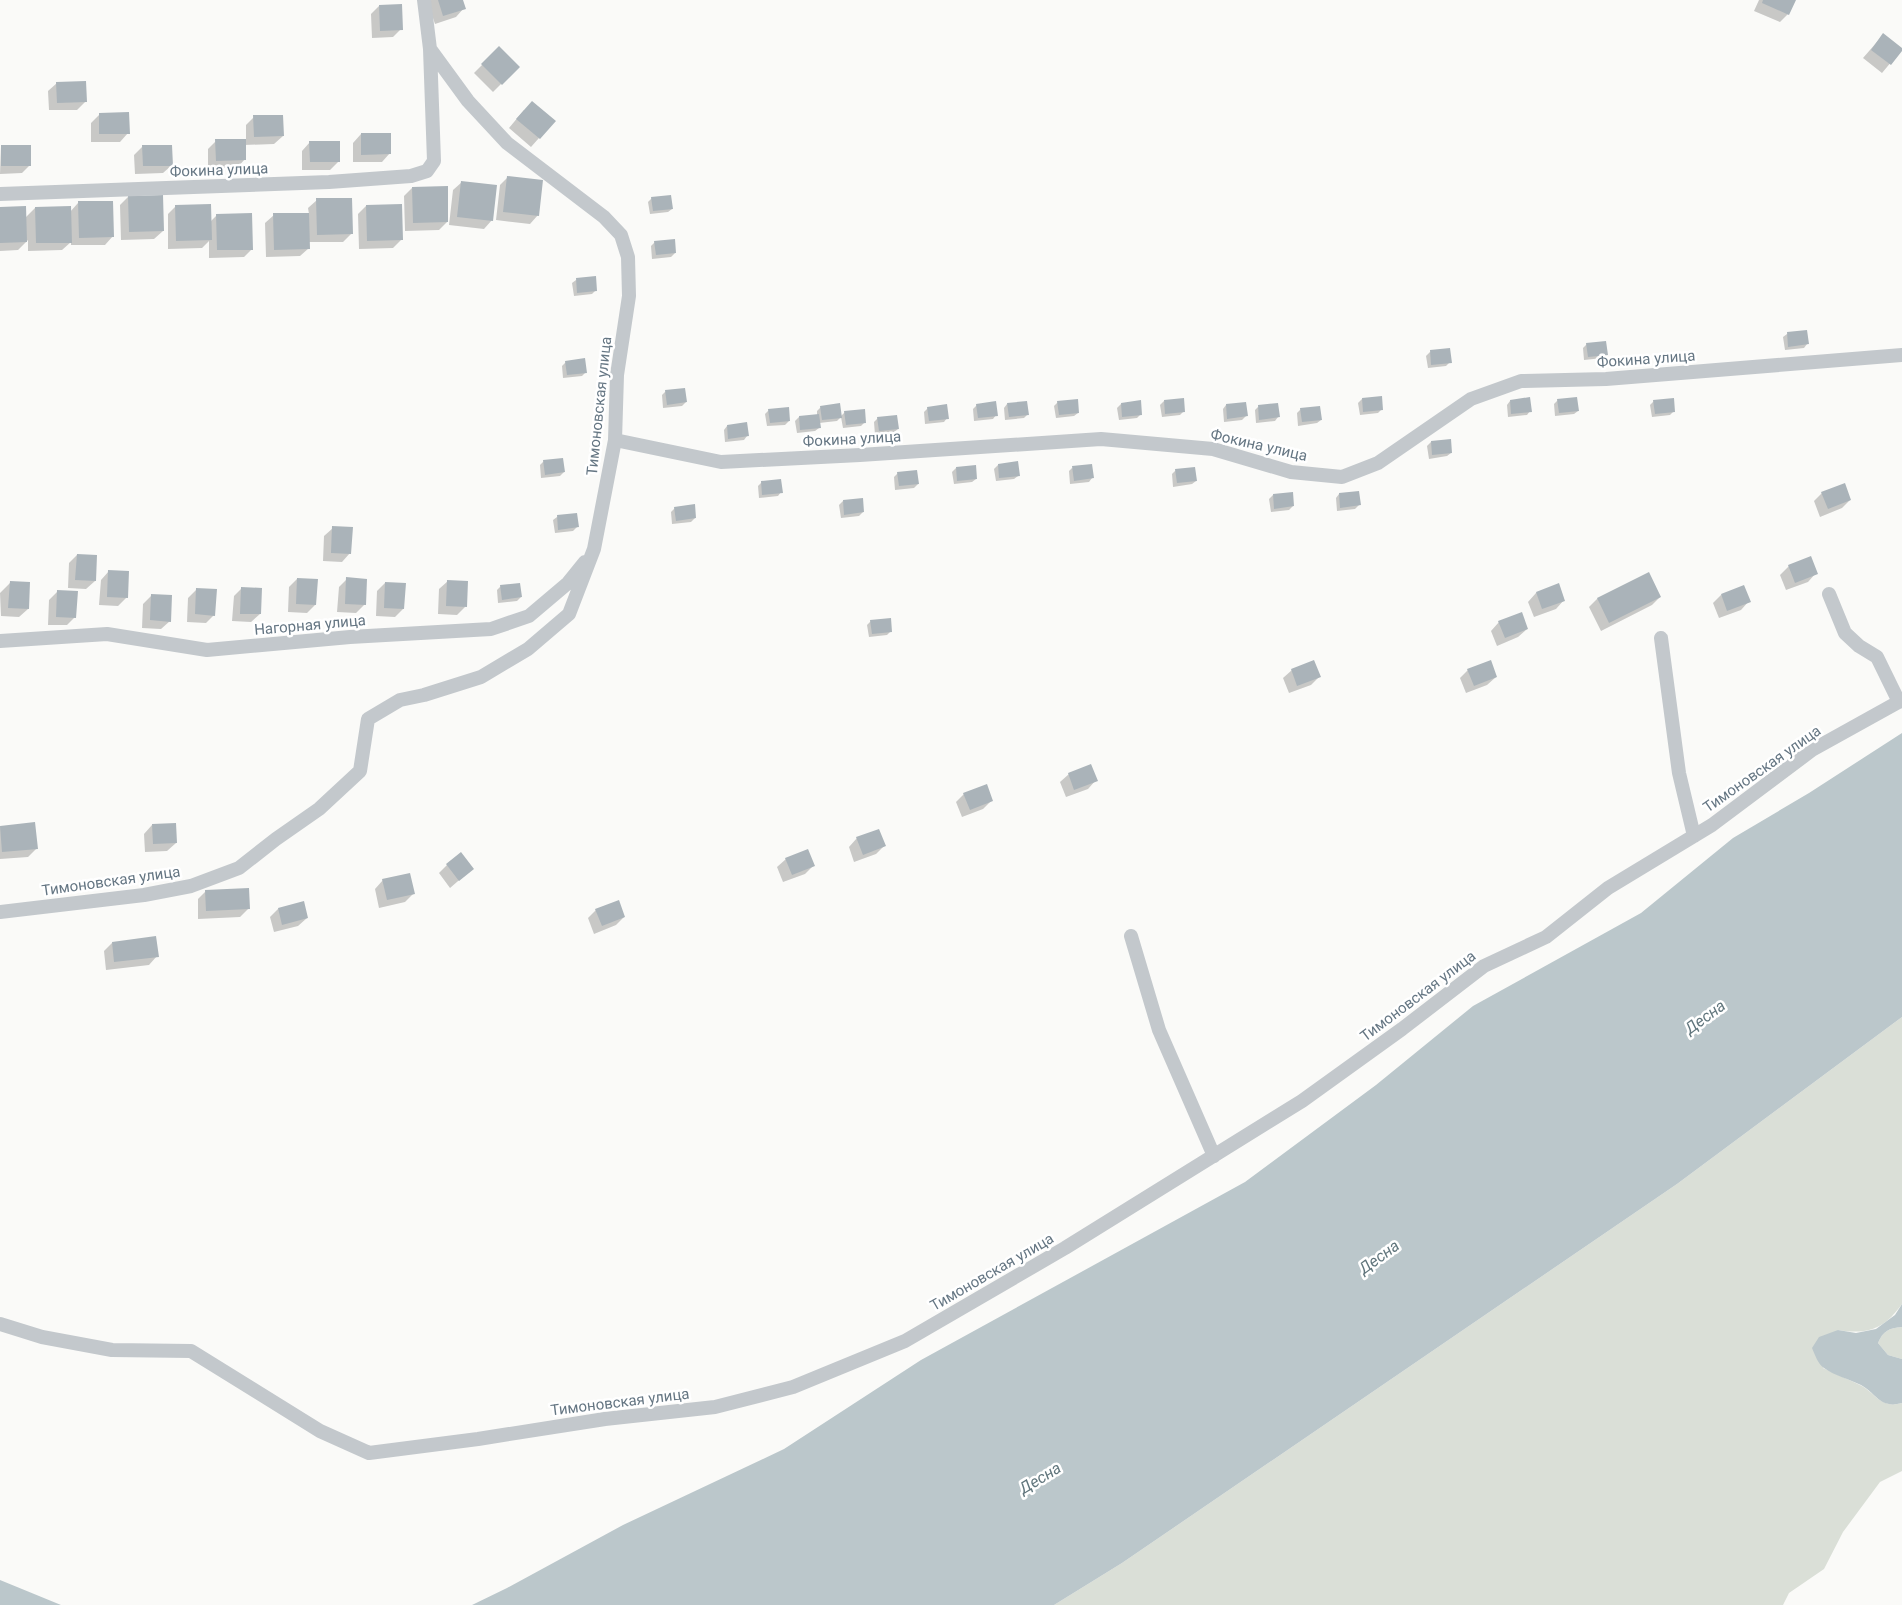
<svg xmlns="http://www.w3.org/2000/svg" width="1902" height="1605" font-family="Roboto,sans-serif">
<style>
.green{fill:#dadfd7}
.water{fill:#bbc7cb}
.shadow{fill:#0003}
.building{fill:#aab3b9}
.lines{fill:none;stroke-linecap:round;stroke-linejoin:round}
.street{stroke:#c3c8cc;stroke-width:14}
.labels{text-anchor:middle;dominant-baseline:central;stroke-width:5;stroke-linejoin:round;paint-order:stroke}
.street-label{font-size:15px;fill:#657683;stroke:#fff}
.water-label{font-size:16px;font-style:italic;fill:#60757c;stroke:#fff}
</style>
<rect width="100%" height="100%" fill="#fafaf8"/>
<path class="green" d="M1902,1017v287c-18,25 -34,31 -64,26l-15,38c12,6 25,11 37,17 16,8 20,24 42,18v68l-22,11 -37,50 -19,37 -35,24 -6,12h-729l68,-42 555,-379z
M1902,1327v32l-14,-4 -10,-12c5,-12 11,-15 24,-16z"/>
<path class="water" d="M1902,733v284l-225,167 -555,379 -68,42h-582l35,-17 116,-63 161,-76 137,-89 324,-178 131,-97 97,-79 168,-93 92,-75 76,-45z
M1902,1304v23c-13,1 -19,4 -24,16l10,12 14,4v44c-22,6 -25,-9 -41,-18 -12,-6 -26,-9 -37,-17 -6,-4 -9,-13 -12,-20l7,-11 19,-7 18,3 20,-4 19,-14z
M0,1580l61,25h-61z"/>
<path class="shadow" d="M427,0h34l3,8 -8,9 -21,7z
M1759,0h35l-6,14 -8,8 -26,-11z
M379,6l22,23 -8,8 -21,1 -1,-24z
M1883,35l19,14 -20,24 -19,-15z
M499,48l19,19 -25,25 -19,-19z
M57,83l29,18 -9,9h-28l-1,-19z
M524,110l30,11 -23,26 -22,-19z
M100,114l28,19 -8,9h-29v-19z
M254,117l29,19 -9,8 -30,1 1,14 -8,9h-29v-19l8,-8 30,-1v-15z
M361,134l29,19 -8,9h-29v-19z
M310,142l29,19 -9,9h-28v-19z
M1,146l29,19 -8,8 -22,1z
M143,146l29,19 -9,8 -28,1 -1,-19z
M508,177l30,38 -8,9 -34,-4 4,-35z
M462,182l30,38 -8,9 -35,-4 4,-35z
M412,188l35,34 -8,8 -34,1 -1,-35z
M128,197l35,34 -9,8 -33,1 -1,-35z
M652,198l20,11 -4,3 -18,2 -2,-12z
M317,200l35,33 -9,9h-35l1,6 -9,8 -34,1 -1,-34 9,-8 35,-1 -1,-6z
M78,203l35,33 -8,9h-34v-3l-9,8 -34,1v-11l-10,10 -18,1v-43l25,10 10,-10 35,4z
M176,206l34,16 7,-7 35,34 -8,8 -35,1v-17l-7,7 -34,1v-35z
M366,206l35,34 -8,8 -34,1 -1,-35z
M655,242l20,11 -4,4 -19,2 -1,-13z
M576,280l20,10 -4,4 -18,2 -2,-13z
M1787,334l20,10 -3,4 -19,2 -2,-13z
M1587,344l20,11 -4,3 -19,2 -1,-12z
M1430,352l20,10 -4,4 -18,2 -2,-12z
M566,362l20,10 -4,4 -19,2 -1,-12z
M666,391l20,11 -4,4 -19,2 -1,-13z
M1381,397l1,12 -4,4 -18,2 -2,-12 4,-4z
M1558,400l20,11 -4,3 -19,2 -1,-12z
M1164,401l20,10 -4,4 -18,2 -2,-12z
M1510,401l20,10 -3,4 -19,2 -1,-12z
M1654,401l20,10 -4,4 -18,2 -2,-12z
M1058,402l20,11 -4,3 -18,2 -2,-12z
M1007,404l21,10 -4,4 -19,2 -1,-12z
M1121,404l20,10 -4,4 -18,2 -2,-12z
M977,405l19,10 -3,4 -19,2 -1,-12z
M1226,405l20,11 -4,4 -18,2 -1,-13z
M821,407l19,10 5,-5 20,10 -4,4 -18,2 -2,-11 -4,4 -18,2v5l-4,3 -18,2 -2,-12 4,-4 18,-2v-4z
M1258,407l20,10 -3,4 -19,2 -1,-13z
M928,408l19,10 -3,4 -19,2 -1,-12z
M1301,409l20,11 -4,3 -19,3 -1,-13z
M769,410l20,11 -4,4 -18,1 -2,-12z
M878,418l20,11 -4,3 -19,3 -1,-13z
M727,426l20,10 -3,4 -19,2 -1,-12z
M1431,442l20,11 -4,3 -18,3 -2,-13z
M544,461l20,11 -4,4 -19,2 -1,-13z
M998,465l20,11 -4,3 -18,2 -2,-12z
M956,468l20,11 -4,3 -18,2 -2,-12z
M1072,468l20,10 -3,4 -19,2 -1,-13z
M1176,470l20,11 -4,3 -19,3 -1,-13z
M898,473l20,11 -4,4 -19,2 -1,-13z
M762,482l19,10 -3,4 -19,2 -1,-12z
M1822,493l28,7 -8,8 -22,9 -6,-16z
M1339,494l20,11 -4,4 -18,2 -1,-13z
M1273,495l20,11 -4,4 -18,2 -2,-13z
M843,501l20,11 -4,4 -18,2 -2,-13z
M675,508l20,10 -4,4 -19,2 -1,-12z
M557,517l20,10 -4,4 -18,2 -2,-13z
M333,528l17,25 -8,9 -19,-1 1,-25z
M77,555l18,26 -9,8 -18,-1 1,-25z
M1789,566l27,7 -8,9 -22,8 -6,-15z
M109,571l18,26 -9,9 -19,-1 2,-25z
M1648,574l12,23 -8,8 -51,26 -12,-24 8,-8z
M297,579l18,26 -8,8 -19,-1 1,-25z
M347,579l18,25 -9,9 -19,-1 2,-25z
M448,581l17,26 -8,8 -19,-1 1,-25z
M10,583l18,26 -9,8 -18,-1 -1,-23z
M385,583l18,26 -8,8 -19,-1 1,-25z
M1558,585l6,15 -8,9 -22,8 -6,-15 8,-9z
M501,586l20,11 -4,4 -19,2 -1,-13z
M242,588l18,26 -9,8 -19,-1 2,-25z
M197,589l17,26 -8,8 -19,-1 1,-24z
M58,591l17,26 -8,8h-19l1,-25z
M152,595l18,26 -9,8 -19,-1 1,-24z
M1721,595l28,6 -8,9 -22,8 -6,-15z
M871,621l20,10 -4,4 -18,2 -2,-12z
M1499,622l28,7 -9,8 -21,9 -6,-15z
M1292,670l27,7 -8,8 -22,8 -6,-15z
M1468,670l28,7 -9,8 -21,8 -6,-15z
M1069,774l27,6 -8,9 -22,8 -6,-15z
M964,794l28,6 -9,9 -21,8 -6,-15z
M34,824l3,24 -9,9 -28,2v-32z
M152,825l24,18 -9,8 -22,1 -1,-18z
M857,838l28,7 -9,9 -22,8 -5,-15z
M786,859l27,7 -8,8 -22,8 -6,-15z
M447,865l25,4 -22,19 -11,-15z
M383,880l30,14 -8,8 -26,6 -4,-19z
M206,891l43,17 -9,9 -42,2v-20z
M278,909l29,9 -9,8 -24,6 -4,-15z
M596,910l28,7 -8,8 -22,9 -6,-16z
M112,943l45,13 -8,9 -43,5 -2,-19z"/>
<path class="building" d="M438,0h25l3,9 -23,7z
M1763,0h33l-7,15 -27,-12z
M402,4l1,26 -23,1 -1,-26z
M1883,33l19,15v3l-11,14 -20,-15z
M499,46l21,21 -18,18 -21,-21z
M86,81l1,21 -30,1 -1,-21z
M532,101l24,20 -16,18 -24,-20z
M129,112l1,22h-31v-21z
M253,115h30l1,21 -30,1z
M361,133h30v21l-30,1z
M215,139h31v21l-30,1z
M309,141h31v21h-30z
M1,145h30v21h-30z
M142,145h30l1,21h-30z
M507,176l36,4 -4,36 -36,-4z
M461,181l36,4 -4,36 -36,-4z
M448,186v36l-35,1 -1,-36z
M163,195l1,36 -35,1 -1,-36z
M671,195l2,14 -20,2 -2,-14z
M316,198h36l1,36 -36,1z
M78,201h35l1,36 -35,1z
M211,204l1,36 -36,1 -1,-36z
M402,204l1,36 -36,1 -1,-36z
M26,206l1,36 -27,1v-36z
M71,206l1,37h-36l-1,-36z
M252,213l1,37h-36l-1,-36z
M273,213h36l1,36 -36,1z
M675,239l1,14 -20,2 -2,-14z
M596,276l1,15 -20,2 -1,-15z
M1807,330l2,14 -21,3 -1,-15z
M1606,341l2,14 -20,2 -2,-14z
M1450,348l2,15 -21,2 -1,-15z
M585,358l2,15 -20,2 -2,-14z
M685,388l2,14 -20,3 -2,-15z
M1382,396l1,14 -20,2 -1,-14z
M1530,397l2,15 -21,2 -1,-14z
M1577,397l2,14 -20,2 -2,-14z
M1184,398l1,14 -20,2 -1,-14z
M1674,398l1,14 -20,2 -2,-14z
M1078,399l1,14 -20,2 -2,-14z
M1141,400l1,15 -20,2 -1,-14z
M996,401l2,15 -20,2 -2,-14z
M1027,401l2,14 -20,2 -2,-14z
M1246,402l2,14 -21,3 -1,-15z
M840,403l2,15 -20,2 -2,-14z
M1278,403l2,14 -21,3 -1,-15z
M947,404l2,15 -20,2 -2,-14z
M1320,406l2,14 -20,2 -2,-14z
M789,407l1,14 -20,2 -2,-14z
M865,409l1,14 -20,2 -2,-14z
M819,414l2,14 -21,2 -1,-14z
M897,415l2,14 -20,2 -2,-14z
M747,422l2,14 -21,3 -1,-14z
M1451,439l1,14 -20,2 -1,-14z
M563,458l2,14 -20,3 -2,-15z
M1018,461l2,15 -21,2 -1,-14z
M1092,464l2,14 -20,3 -2,-15z
M976,465l1,14 -20,2 -1,-14z
M1195,467l2,14 -20,2 -2,-14z
M917,470l2,14 -20,2 -2,-14z
M781,479l2,14 -21,2 -1,-14z
M1845,483l6,17 -23,9 -7,-17z
M1359,491l2,14 -21,3 -1,-15z
M1293,492l1,14 -20,3 -1,-15z
M863,498l1,14 -20,3 -1,-15z
M695,504l1,14 -20,3 -2,-14z
M577,513l2,14 -21,3 -1,-15z
M332,526l21,1 -2,27 -20,-1z
M77,554l20,1 -1,26 -21,-1z
M1811,556l7,18 -23,9 -7,-18z
M108,570l21,1 -1,27 -21,-1z
M1649,572l12,25 -52,26 -12,-25z
M346,577l21,2 -1,26 -21,-1z
M297,578l21,1 -2,26 -20,-1z
M447,580l21,1 -1,26 -21,-1z
M10,581l20,1 -1,27 -21,-1z
M385,582l21,1 -2,26 -20,-1z
M520,583l2,14 -20,3 -2,-15z
M1559,583l6,18 -23,8 -6,-17z
M1744,585l7,17 -24,9 -6,-17z
M241,587l21,1 -1,26h-21z
M196,588l21,1 -2,27 -20,-2z
M57,590l21,1 -2,27 -20,-1z
M151,594l21,1 -1,27 -21,-2z
M1522,612l6,17 -23,9 -7,-17z
M891,618l1,14 -20,2 -2,-14z
M1314,660l7,17 -24,9 -6,-17z
M1491,660l6,17 -23,9 -7,-17z
M1091,764l7,17 -24,9 -6,-17z
M987,784l6,17 -23,9 -7,-17z
M35,822l3,27 -36,3 -2,-26z
M176,823l1,20 -24,1 -1,-20z
M879,829l7,17 -23,9 -7,-18z
M808,849l7,17 -23,9 -7,-17z
M461,852l13,17 -15,12 -13,-17z
M410,873l5,21 -28,6 -5,-21z
M249,888l1,21 -44,2 -1,-21z
M619,900l6,17 -23,9 -7,-17z
M304,901l4,17 -26,7 -4,-17z
M156,936l3,21 -45,5 -2,-20z"/>
<g class="lines">
<path class="street" d="M0,194l329,-12 82,-6 16,-5 7,-10 -4,-112 -6,-49
M615,440l106,22 139,-7 241,-16 112,10 78,23 51,5 36,-14 93,-64 50,-18 85,-2 296,-24
M1829,594l16,39 14,13 18,11 22,45
M1661,638l18,135 15,63
M0,641l107,-7 100,16 143,-13 141,-8 38,-13 39,-33 17,-21
M0,912l144,-17 47,-9 48,-18 37,-29 43,-30 41,-38 8,-52 32,-19 24,-5 57,-18 47,-28 41,-35 25,-65 21,-109 2,-65 12,-79 -1,-39 -7,-22 -17,-18 -97,-74 -39,-42 -38,-52
M1131,936l28,94 55,126
M0,1324l42,13 70,13 79,1 129,80 49,22 109,-14 127,-20 110,-12 78,-20 112,-46 160,-93 237,-147 100,-72 82,-63 62,-29 62,-49 104,-63 100,-75 90,-50"/>
</g>
<g class="labels">
<g class="street-label">
<text transform="translate(219 170) rotate(-2)">Фокина улица</text>
<text transform="translate(1646 359) rotate(-4)">Фокина улица</text>
<text transform="translate(599 406) rotate(-84)">Тимоновская улица</text>
<text transform="translate(852 439) rotate(-3)">Фокина улица</text>
<text transform="translate(1259 445) rotate(13)">Фокина улица</text>
<text transform="translate(310 625) rotate(-5)">Нагорная улица</text>
<text transform="translate(1762 769) rotate(-35)">Тимоновская улица</text>
<text transform="translate(111 881) rotate(-8)">Тимоновская улица</text>
<text transform="translate(1418 996) rotate(-37)">Тимоновская улица</text>
<text transform="translate(992 1272) rotate(-30)">Тимоновская улица</text>
<text transform="translate(620 1402) rotate(-7)">Тимоновская улица</text>
</g>
<g class="water-label">
<text transform="translate(1705 1017) rotate(-36)">Десна</text>
<text transform="translate(1379 1257) rotate(-36)">Десна</text>
<text transform="translate(1040 1478) rotate(-31)">Десна</text>
</g>
</g>
</svg>
